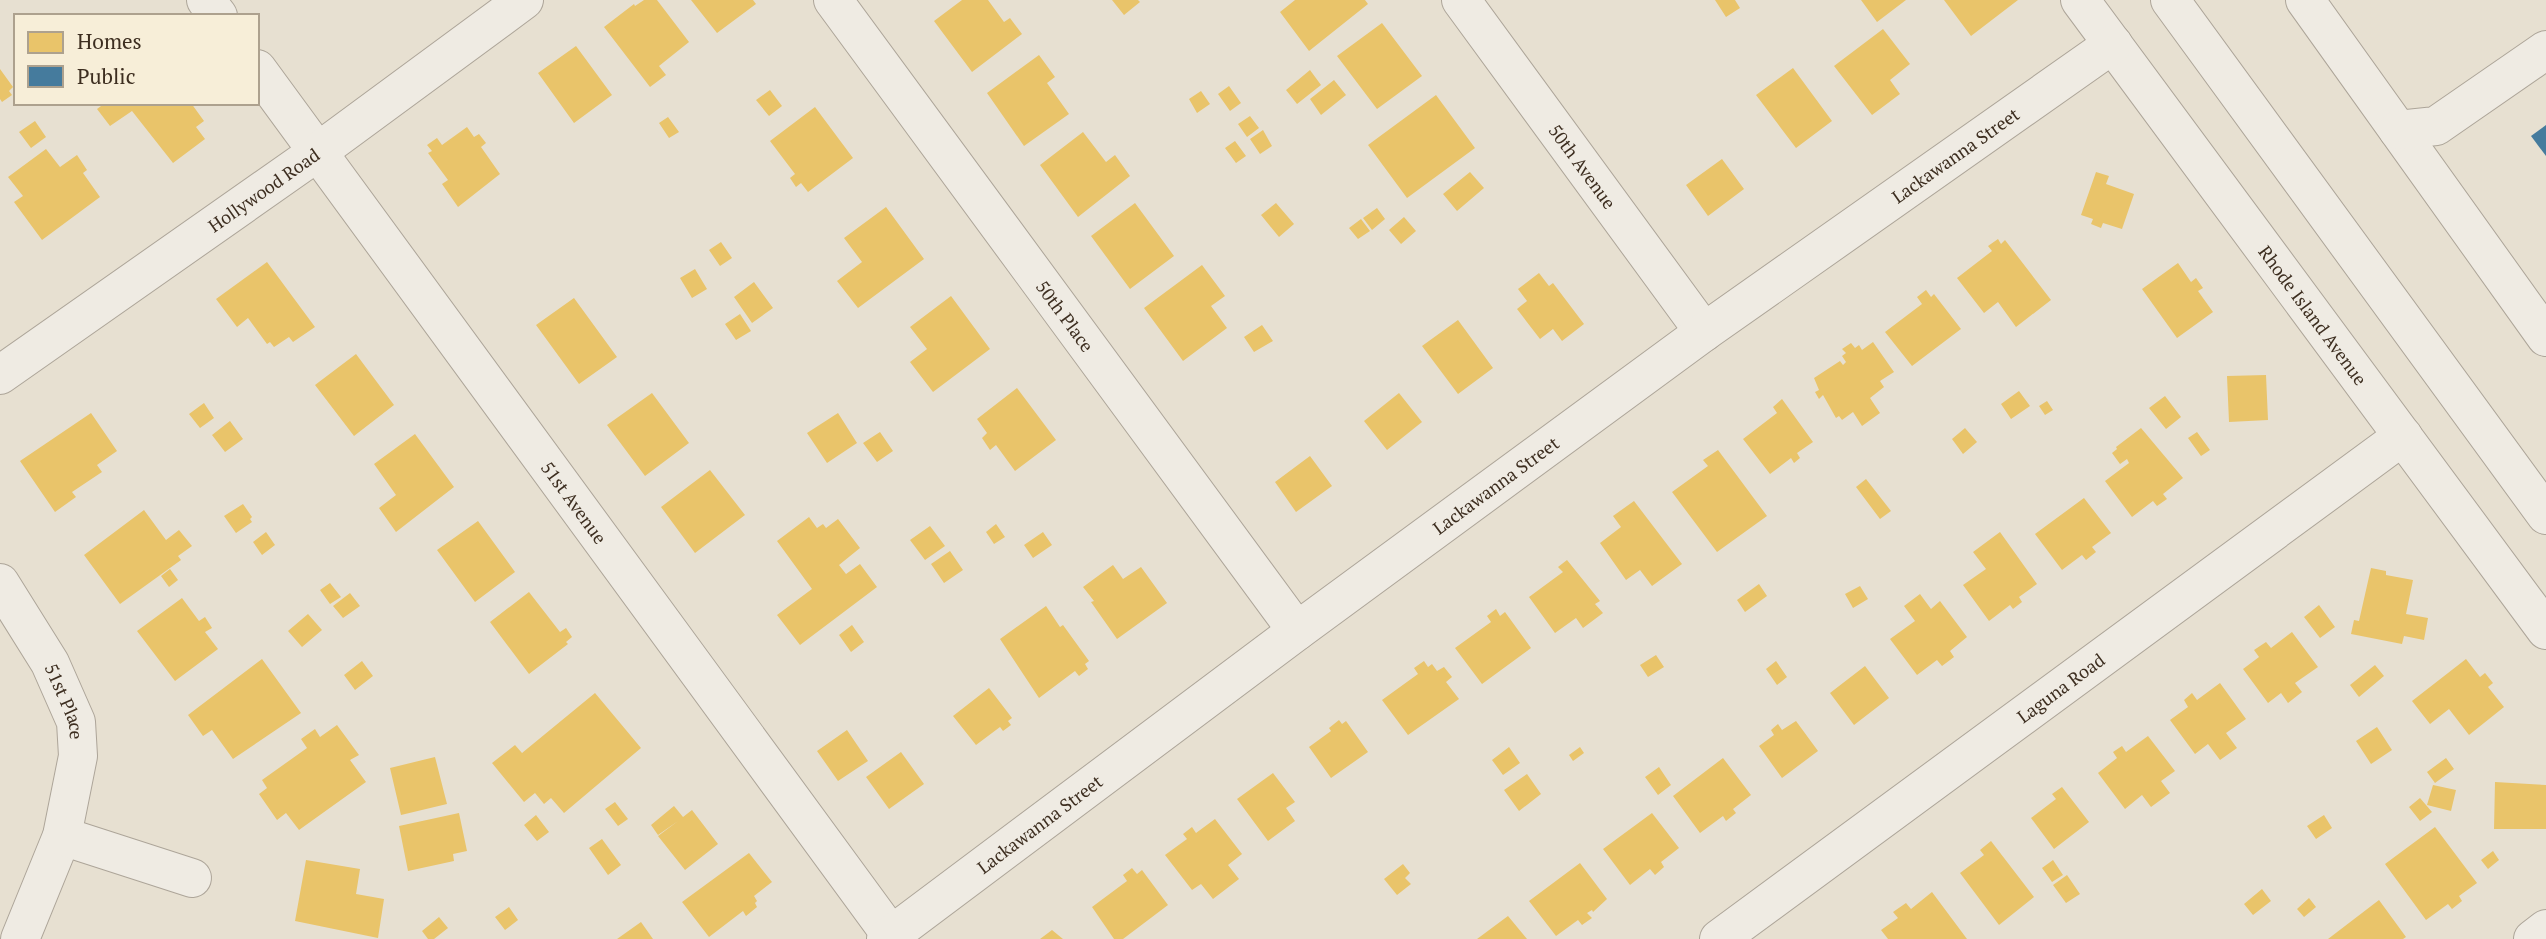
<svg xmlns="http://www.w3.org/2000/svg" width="2546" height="939" font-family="'PT Serif',serif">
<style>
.homes{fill:#e9c46a}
.public{fill:#457b9d}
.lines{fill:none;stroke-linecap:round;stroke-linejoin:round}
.minor-casing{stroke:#ada599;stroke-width:40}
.minor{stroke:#efebe3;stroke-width:38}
.labels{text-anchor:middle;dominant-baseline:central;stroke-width:7;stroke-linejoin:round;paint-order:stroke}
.street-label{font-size:18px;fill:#3d2e20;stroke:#f7eed8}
</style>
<rect width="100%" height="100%" fill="#e7e0d1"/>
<path class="homes" d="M644,0h13l32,42 -30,24 7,9 -16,12 -46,-60 30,-23 1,2z
M691,0h62l3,4 -39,29z
M962,0h26l16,22 6,-4 12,16 -50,38 -38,-51z
M1112,0h26l2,2 -16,13z
M1295,0h70l3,4 -59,47 -29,-39z
M1715,0h20l5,8 -14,9z
M1861,0h45l-29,22z
M1944,0h74l-47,36z
M1382,23l40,53 -45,33 -40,-53z
M1883,29l27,35 -20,16 10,14 -28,21 -38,-49z
M576,46l36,49 -38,28 -36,-50z
M1039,55l16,22 -8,6 22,31 -45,32 -37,-53z
M1793,68l39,53 -36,27 -40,-53z
M0,69l13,18 -4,4 3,4 -10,7 -2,-3z
M1310,70l11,15 -24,19 -11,-14z
M1334,80l12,15 -25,20 -11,-16z
M1229,86l12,17 -11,8 -12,-17z
M770,90l12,16 -13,10 -13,-16z
M1201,91l9,13 -13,9 -8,-14z
M1436,95l39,53 -68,50 -39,-53z
M105,103h86l13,18 -8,6 9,12 -32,24 -41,-52 -22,15 -13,-17z
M815,107l38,51 -45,34 -7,-9 -5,4 -6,-9 5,-4 -25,-33z
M1250,116l9,12 -12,9 -9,-13z
M668,117l11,15 -10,6 -10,-15z
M35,121l11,16 -15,11 -12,-16z
M467,127l7,10 5,-3 7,9 -5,4 19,27 -42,33 -16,-23 6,-4 -20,-27 4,-2 -5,-6 10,-7 5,7z
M1263,130l9,16 -12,8 -10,-15z
M1083,132l23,30 9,-7 15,21 -52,41 -38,-52z
M1235,141l11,15 -10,7 -11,-15z
M46,149l14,18 17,-12 10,15 -4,3 17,24 -58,43 -28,-38 9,-6 -15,-19z
M1722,159l22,30 -36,27 -22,-31z
M1470,172l14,16 -27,23 -14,-17z
M2096,172l13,4 -3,8 28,10 -12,35 -19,-6 -2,5 -10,-4 2,-5 -12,-4z
M1135,203l39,53 -44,33 -39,-53z
M1276,203l18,21 -15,13 -18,-22z
M886,207l38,52 -66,49 -21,-27 25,-19 -18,-24z
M1377,208l8,11 -13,11 -9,-12z
M1404,217l12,14 -15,13 -12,-14z
M1361,219l9,12 -12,8 -9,-11z
M1998,239l3,5 4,-4 46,60 -35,27 -18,-25 -14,11 -27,-35 35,-27 -4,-5z
M721,242l11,16 -12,8 -11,-16z
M267,262l48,65 -22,15 -4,-5 -15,10 -4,-5 -3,2 -19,-26 -11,9 -21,-28z
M2178,263l13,19 5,-4 7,10 -5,3 15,21 -36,26 -35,-49z
M1202,265l23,31 -14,10 16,22 -44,33 -39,-53z
M695,269l12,20 -15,9 -12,-20z
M1539,273l10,13 4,-3 31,41 -22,17 -9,-12 -13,10 -23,-30 10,-8 -9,-12z
M754,282l19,26 -21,15 -18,-26z
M1926,290l5,7 3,-3 27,35 -49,37 -27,-34 37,-28 -5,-7z
M951,296l39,53 -57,43 -23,-30 17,-13 -17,-22z
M574,298l43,59 -38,27 -43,-59z
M740,314l11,17 -15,9 -11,-16z
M1458,320l35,48 -35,26 -36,-48z
M1262,325l11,16 -19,11 -10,-15z
M1873,342l21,30 -14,9 4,6 -14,11 10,15 -18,13 -9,-14 -11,8 -3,-4 -3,2 -13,-23 -4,4 -4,-7 4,-2 -5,-12 26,-17 3,4 3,-3 -4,-6 4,-3 -4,-4 9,-6 4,5 4,-3 3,5z
M356,354l38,51 -40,31 -39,-51z
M2266,375l2,45 -39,2 -2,-46z
M1017,388l39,52 -41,31 -19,-26 -6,5 -8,-12 5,-5 -10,-14z
M2019,391l11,15 -19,13 -10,-15z
M652,393l37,50 -44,33 -38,-51z
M1399,393l23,29 -35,28 -23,-29z
M2165,396l16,21 -15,12 -17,-21z
M1782,399l31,43 -16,11 3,5 -6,5 -3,-5 -21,16 -27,-35 34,-26 -4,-6z
M2047,401l6,9 -8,5 -6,-9z
M204,403l10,15 -14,10 -11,-14z
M91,413l26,38 -20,14 5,7 -30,20 4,5 -21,15 -35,-51z
M838,413l19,30 -30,20 -20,-30z
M230,421l13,18 -18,13 -13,-17z
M1965,428l12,14 -14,12 -11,-15z
M2141,428l42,50 -20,16 4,5 -10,7 -4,-5 -21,16 -27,-36 24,-18 -2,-4 -7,5 -8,-11 5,-4 -1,-2z
M880,432l13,19 -16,11 -14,-19z
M2197,432l13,18 -9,6 -13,-18z
M415,434l39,53 -58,45 -17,-24 17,-13 -22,-31z
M1718,450l49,66 -50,36 -45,-60 36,-26 -5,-6z
M1310,456l22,30 -36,26 -21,-30z
M710,470l35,45 -50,38 -34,-46z
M1866,479l25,32 -11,8 -24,-32z
M2084,498l27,35 -19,14 4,5 -10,8 -4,-5 -20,15 -27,-36z
M1634,501l48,63 -30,22 -12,-16 -14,10 -26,-37 21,-16 -8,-11z
M243,504l9,13 -2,2 2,3 -16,11 -12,-17z
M144,510l22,30 13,-10 13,16 -14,10 3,4 -61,44 -36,-49z
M809,517l8,11 6,-4 3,4 12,-9 22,29 -21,17 7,9 14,-10 17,23 -77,58 -23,-30 35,-26 -35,-48z
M478,521l37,51 -40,30 -38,-52z
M996,524l9,13 -11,7 -8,-12z
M930,526l15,20 -20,14 -15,-20z
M266,532l9,13 -13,10 -9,-13z
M1043,532l9,13 -19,13 -9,-13z
M2000,532l37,52 -18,13 3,5 -9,7 -3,-4 -21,16 -26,-36 23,-16 -13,-17z
M950,551l13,19 -19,13 -13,-19z
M1567,560l33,41 -5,3 8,9 -20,15 -7,-10 -21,15 -26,-36 34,-25 -5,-5z
M1113,565l10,14 18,-12 26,36 -50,36 -26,-37 3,-1 -11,-14z
M2371,568l15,3v4l27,5 -7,34 22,4 -4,22 -20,-4 -2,8 -51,-10 3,-14 5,1z
M170,569l8,11 -9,7 -8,-11z
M330,583l11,14 -11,7 -10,-14z
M1759,584l8,12 -22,16 -8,-12z
M1860,586l8,13 -15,9 -8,-14z
M529,592l31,40 6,-4 6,9 -6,5 2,2 -39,30 -39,-52z
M350,593l10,13 -17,12 -10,-12z
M1920,594l11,15 9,-8 27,36 -17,14 4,6 -12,9 -5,-6 -20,15 -27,-36 25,-18 -11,-15z
M182,598l17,23 6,-4 7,11 -7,4 13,17 -43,32 -38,-50z
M2319,605l16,22 -15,11 -16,-21z
M1046,606l14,21 3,-2 26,36 -4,3 3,5 -9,7 -4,-5 -36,27 -39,-59z
M1496,609l4,7 5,-4 26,36 -49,36 -27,-36 36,-26 -4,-6z
M308,614l14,16 -20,17 -14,-16z
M852,625l12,17 -13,10 -12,-17z
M2292,632l26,35 -23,16 7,9 -14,11 -7,-10 -13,10 -25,-34 16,-12 -5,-7 12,-8 5,6z
M1656,655l8,12 -16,10 -8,-12z
M262,659l39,54 -68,46 -21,-29 -9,6 -15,-21z
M2466,659l14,18 5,-4 8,10 -5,4 16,20 -35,28 -20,-26 -19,15 -18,-23z
M362,661l11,15 -18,14 -11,-15z
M1424,661l4,6 4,-3 5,7 7,-4 8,10 -6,5 13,17 -51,36 -26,-35 36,-26 -4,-6z
M1776,661l11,16 -10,8 -11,-16z
M2375,665l9,11 -25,21 -9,-12z
M1865,666l24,32 -35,27 -24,-32z
M2220,683l26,36 -20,14 11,15 -17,12 -12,-16 -13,10 -25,-34 18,-13 -4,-7 8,-7 5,7z
M989,688l23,30 -4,3 3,4 -8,6 -3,-4 -24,18 -23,-29z
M595,693l46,55 -77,65 -13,-15 -7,6 -9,-11 -11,9 -32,-39 23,-18 7,8z
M1339,720l3,4 4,-3 22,31 -37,26 -22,-31 22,-16 -2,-3z
M1796,721l22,30 -36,27 -23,-32 15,-11 -3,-5 7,-6 4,6z
M337,725l22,30 -9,5 16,22 -67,48 -13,-17 -9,7 -18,-26 8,-6 -5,-8 45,-32 -6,-9 14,-10 5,8z
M2377,727l15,23 -21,14 -15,-23z
M847,730l21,31 -30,20 -21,-30z
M2148,736l27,35 -14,10 9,12 -19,14 -9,-12 -17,14 -27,-36 19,-15 -4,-6 9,-6 4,6z
M1509,747l11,16 -17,12 -11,-15z
M1580,747l4,6 -11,8 -4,-6z
M901,752l23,32 -35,25 -23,-32z
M435,757l12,47 -46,11 -11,-47z
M1723,758l28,37 -18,14 3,4 -10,8 -3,-5 -23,17 -27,-37z
M2446,758l8,11 -19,14 -8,-11z
M1659,767l12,18 -13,10 -13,-18z
M1273,773l22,29 -9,6 9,13 -27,20 -31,-42z
M1527,774l14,20 -22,17 -15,-21z
M2495,782l51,3v44h-52z
M2433,785l23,5 -5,21 -24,-6z
M2062,787l27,35 -35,27 -23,-31 25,-19 -4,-5z
M2420,798l12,14 -12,9 -11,-14z
M615,802l13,17 -10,7 -13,-17z
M674,806l9,11 9,-7 26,34 -33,26 -27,-34 20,-15 -20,14 -7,-10z
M459,813l8,38 -14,3 1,7 -46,10 -9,-45z
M1652,813l27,35 -18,14 3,5 -9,8 -5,-6 -20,16 -27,-36z
M536,815l13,17 -12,9 -13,-16z
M2324,815l8,13 -16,11 -9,-13z
M1215,819l27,35 -14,11 11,14 -26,20 -12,-15 -9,6 -27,-35 22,-16 -4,-5 9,-7 4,6z
M2435,827l42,56 -18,13 3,5 -10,8 -4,-5 -22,16 -41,-56z
M602,839l19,26 -13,10 -19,-27z
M1991,841l43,56 -35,28 -39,-52 24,-18 -4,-5z
M2493,851l6,9 -11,9 -7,-9z
M749,853l23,29 -18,14 3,5 -2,2 2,4 -11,9 -3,-5 -34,26 -27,-35z
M306,860l54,9 -4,25 28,5 -6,39 -83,-17z
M2053,860l10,15 -11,7 -10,-14z
M1580,863l27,36 -14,13 -1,-2 -5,3 5,5 -10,7 -4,-5 -22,16 -27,-35z
M1403,864l7,9 -5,5 6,6 -14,11 -13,-16z
M1132,868l5,6 5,-4 26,35 -45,34h-9l-22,-32 35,-26 -4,-6z
M2067,875l13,19 -14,9 -13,-18z
M2262,889l9,12 -18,14 -9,-11z
M1932,892l35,47h-79l-7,-9 17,-12 -5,-6 13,-9 5,6z
M2309,898l7,9 -12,10 -7,-8z
M2379,900l27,37 -3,2h-75z
M509,907l9,13 -13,10 -10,-13z
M1508,916l19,23h-50z
M439,917l9,11 -14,11h-6l-6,-8z
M641,922l12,17h-36z
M1052,930l11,9h-23z"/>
<path class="public" d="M2546,125v31l-15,-20z"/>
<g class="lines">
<defs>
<g id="minor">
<path d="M206,0l12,16"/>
<path id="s1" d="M833,0l464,631"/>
<path id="s2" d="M1461,0l243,332"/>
<path id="s3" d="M2080,0l466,630"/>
<path d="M2170,0l376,515"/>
<path d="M2305,0l241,337"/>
<path id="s4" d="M257,69l634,866"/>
<path d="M2398,130l38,-4 110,-76"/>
<path id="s5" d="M0,375l319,-224 205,-151"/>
<path id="s6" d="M0,583l50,80 26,59 2,34 -16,80 -42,103"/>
<path d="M62,836l130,42"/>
<path id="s7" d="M886,939l411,-308 407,-299 409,-288"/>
<path id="s8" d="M1719,939l684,-503"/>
<path d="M2533,939l13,-10"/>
</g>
</defs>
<use href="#minor" class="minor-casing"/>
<use href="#minor" class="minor"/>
</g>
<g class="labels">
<g class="street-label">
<text stroke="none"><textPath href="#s7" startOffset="1326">Lackawanna Street</textPath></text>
<text stroke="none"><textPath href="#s2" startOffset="206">50th Avenue</textPath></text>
<text stroke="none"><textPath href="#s5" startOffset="322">Hollywood Road</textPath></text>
<text stroke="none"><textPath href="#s3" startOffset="392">Rhode Island Avenue</textPath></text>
<text stroke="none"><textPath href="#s1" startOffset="392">50th Place</textPath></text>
<text stroke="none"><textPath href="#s7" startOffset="760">Lackawanna Street</textPath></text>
<text stroke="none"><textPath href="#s4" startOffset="537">51st Avenue</textPath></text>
<text stroke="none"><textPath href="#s8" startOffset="424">Laguna Road</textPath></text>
<text stroke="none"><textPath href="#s6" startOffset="136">51st Place</textPath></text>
<text stroke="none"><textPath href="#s7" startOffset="192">Lackawanna Street</textPath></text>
</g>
</g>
<rect x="14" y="14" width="245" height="91" fill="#f7eed8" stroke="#ada18e" stroke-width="2"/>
<rect x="28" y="32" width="35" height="21" fill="#e9c46a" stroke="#ada18e" stroke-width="2"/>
<text x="77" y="49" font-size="21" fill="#3d2e20">Homes</text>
<rect x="28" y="66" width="35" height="21" fill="#457b9d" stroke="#ada18e" stroke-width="2"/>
<text x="77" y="84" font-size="21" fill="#3d2e20">Public</text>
</svg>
